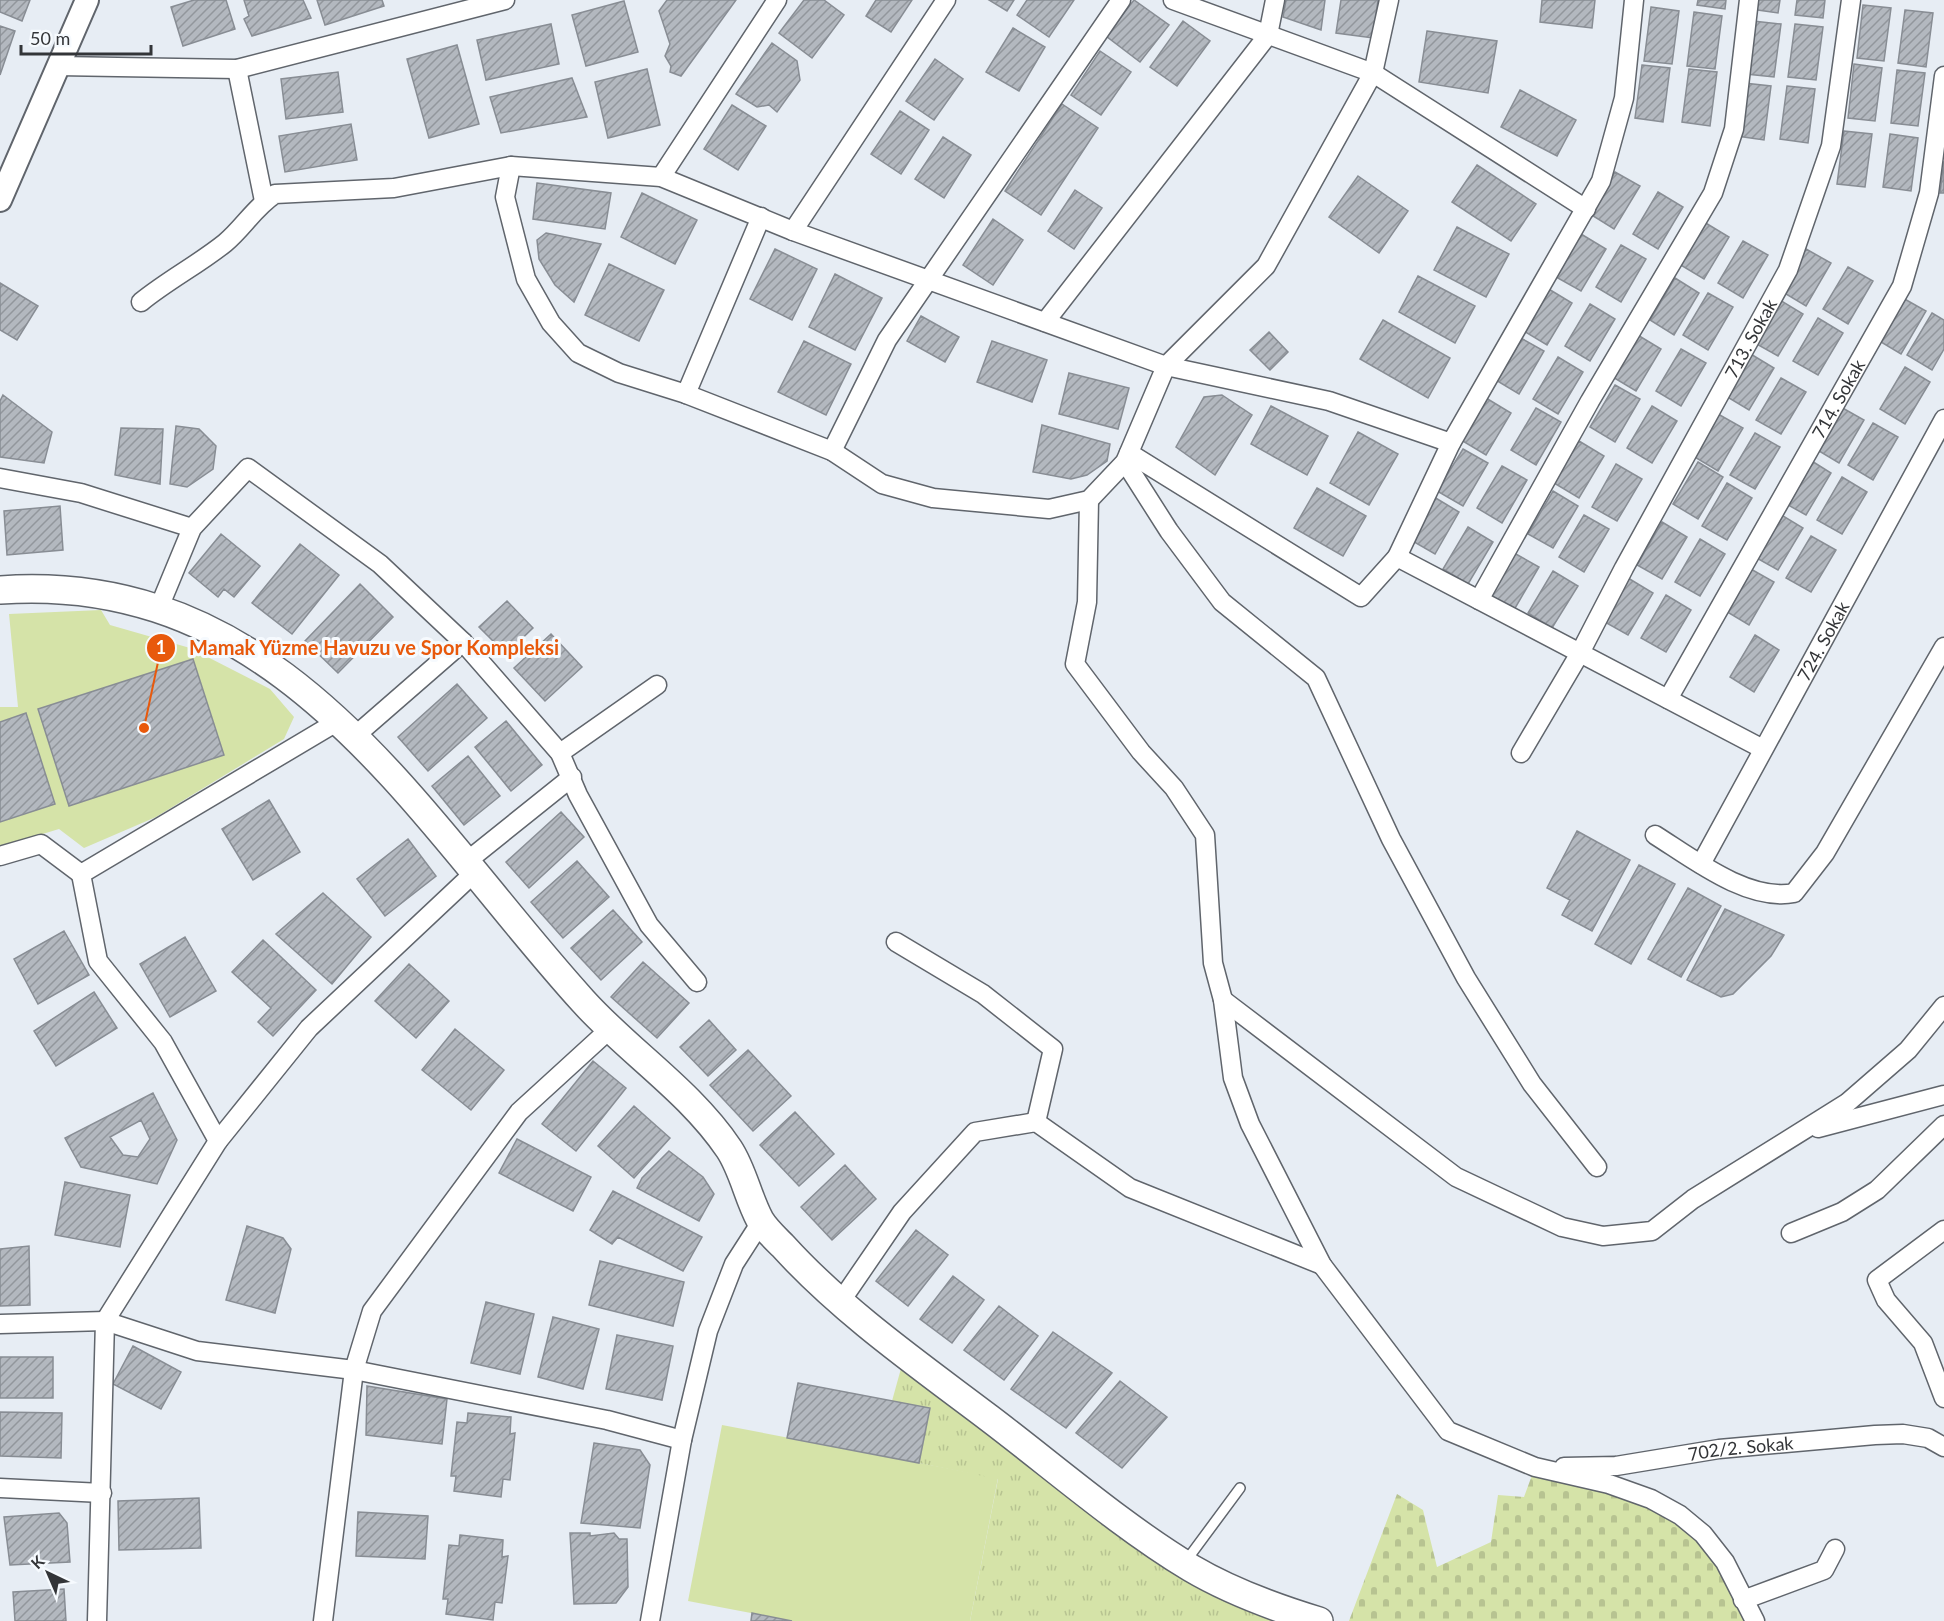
<svg xmlns="http://www.w3.org/2000/svg" width="1944" height="1621" font-family="Lato,sans-serif">
<style>
.green{fill:#d5e3a8}
.cemetery{fill:url(#cemetery-stones)}
.park{fill:url(#park-tufts)}
.building{fill:url(#building-hatch);stroke:#888d94;stroke-width:1.5;fill-rule:evenodd}
.lines{fill:none;stroke-linecap:round;stroke-linejoin:round}
.service-casing{stroke:#60656c;stroke-width:12}
.minor-casing{stroke:#60656c;stroke-width:21}
.tertiary-casing{stroke:#60656c;stroke-width:26}
.secondary-casing{stroke:#60656c;stroke-width:30}
.service{stroke:#fff;stroke-width:9}
.minor{stroke:#fff;stroke-width:18}
.tertiary{stroke:#fff;stroke-width:22}
.secondary{stroke:#fff;stroke-width:27}
.labels{text-anchor:middle;dominant-baseline:central;stroke-width:6;stroke-linejoin:round;paint-order:stroke}
.street-label{font-size:18px;fill:#333538;stroke:#f6fafe}
.leader{fill:none;stroke:#e8590c;stroke-width:2}
.callout-dot{fill:#e8590c;stroke:#f6fafe;stroke-width:2}
.mark-label{font-size:18px;text-anchor:middle;font-weight:bold;fill:#fff}
.callout-label{font-size:20px;text-anchor:middle;font-weight:bold;fill:#e8590c;stroke:#f6fafe;stroke-width:6;stroke-linejoin:round;paint-order:stroke}
</style>
<defs>
<pattern id="cemetery-stones" width="16" height="16" patternUnits="userSpaceOnUse" patternTransform="scale(1.5)"><rect width="16" height="16" fill="#d5e3a8"/><path d="M2 7V4a2 2 0 0 1 4 0v3zM10 15v-3a2 2 0 0 1 4 0v3z" fill="#b7c391"/></pattern>
<pattern id="park-tufts" width="24" height="20" patternUnits="userSpaceOnUse" patternTransform="scale(1.5)"><rect width="24" height="20" fill="#d5e3a8"/><path d="M3 7l-1-3M5 7V3M7 7l1-3M15 17l-1-3M17 17v-4M19 17l1-3" fill="none" stroke="#b7c391"/></pattern>
<pattern id="building-hatch" width="6" height="6" patternUnits="userSpaceOnUse" patternTransform="scale(1.5)"><rect width="6" height="6" fill="#b3b8bf"/><path d="M-1 1l2-2M0 6l6-6M5 7l2-2" fill="none" stroke="#92969c"/></pattern>
</defs>
<rect width="100%" height="100%" fill="#e7edf4"/>
<path class="green" d="M101,610l9,15 80,23 80,41 24,28 -10,22 -128,78 -72,31 -25,-19 -59,18v-140h18l-9,-93z
M722,1425l276,53 -28,143h-178l-104,-20z"/>
<path class="cemetery" d="M1535,1467l74,17 94,50 52,87h-406l48,-127 26,16 14,57 54,-25 7,-47 26,2z"/>
<path class="park" d="M905,1354l245,186 169,81h-349l28,-142 -79,-16 11,-54 -38,-8z"/>
<path class="building" d="M0,0h30l-8,21 -22,-9z
M194,0h32l9,29 -52,17 -12,-39z
M244,0h59l8,18 -59,18 -8,-17 5,-3z
M317,0h65l2,6 -59,19z
M667,0h69l-55,76 -11,-4 1,-6 -6,-10 5,-12 -11,-33z
M804,0h20l20,15 -32,43 -33,-25z
M876,0h36l-21,32 -25,-16z
M989,0h25l-7,11z
M1027,0h47l-25,37 -32,-22z
M1134,0l35,25 -29,37 -34,-26z
M1286,0h39l-4,30 -38,-13z
M1341,0h37l-5,38 -37,-5z
M1542,0h53l-3,28 -52,-6z
M1698,0h28l-1,9 -28,-4z
M1752,0h28l-2,13 -27,-4z
M1797,0h28l-2,18 -28,-3z
M624,1l14,51 -52,14 -14,-51z
M1863,5l28,3 -7,53 -27,-3z
M1651,7l28,4 -7,53 -28,-3z
M1905,10l28,3 -7,54 -28,-4z
M1694,12l28,4 -7,53 -28,-3z
M1183,21l27,20 -33,45 -27,-19z
M1753,21l28,3 -7,53 -28,-3z
M551,24l8,40 -73,16 -9,-40z
M1795,24l28,3 -7,53 -28,-3z
M0,26l15,5 -15,44z
M1013,28l32,19 -26,44 -33,-19z
M1427,31l70,10 -9,52 -69,-11z
M772,43l25,18 3,19 -23,32 -8,-7 -12,2 -21,-13z
M457,45l22,79 -50,14 -22,-79z
M1100,51l31,21 -30,43 -30,-20z
M935,59l28,20 -29,41 -28,-19z
M1854,64l28,4 -7,53 -27,-3z
M1642,65l28,3 -7,54 -28,-4z
M647,69l13,56 -52,13 -13,-56z
M1689,69l28,3 -7,54 -28,-4z
M1897,70l28,3 -7,53 -27,-3z
M338,72l5,40 -57,7 -5,-40z
M572,78l15,39 -86,16 -11,-36z
M1744,83l27,3 -7,54 -27,-4z
M1787,86l28,3 -7,54 -28,-4z
M1520,90l56,30 -19,36 -56,-29z
M1062,104l36,24 -57,87 -36,-24z
M732,105l34,21 -28,44 -34,-21z
M900,111l29,19 -28,44 -30,-20z
M351,124l6,36 -72,12 -6,-36z
M1844,131l28,3 -7,53 -28,-3z
M1890,134l28,4 -7,53 -28,-4z
M943,137l28,18 -27,43 -29,-19z
M1944,161v32h-4z
M1477,165l59,39 -25,37 -59,-39z
M1615,172l25,14 -26,43 -24,-15z
M1358,176l50,35 -29,42 -50,-36z
M537,183l74,10 -6,36 -72,-10z
M1075,190l27,18 -28,41 -26,-18z
M1658,192l25,15 -25,42 -25,-15z
M642,193l55,27 -22,44 -54,-27z
M993,219l30,21 -30,45 -30,-20z
M1704,222l25,15 -25,42 -25,-15z
M1457,227l52,27 -23,43 -52,-27z
M546,233l55,11 -27,58 -19,-17 -16,-26 -2,-19z
M1581,234l25,15 -25,42 -25,-14z
M1743,241l25,14 -25,43 -25,-15z
M1621,245l25,14 -25,43 -25,-15z
M775,249l42,20 -25,51 -42,-21z
M1806,249l25,14 -25,43 -25,-15z
M609,264l55,26 -25,51 -54,-26z
M1848,267l25,14 -25,43 -25,-15z
M835,274l47,24 -27,52 -46,-23z
M1418,276l57,30 -20,37 -56,-31z
M1675,278l24,15 -25,42 -24,-15z
M0,283l38,23 -21,34 -17,-10z
M1547,288l25,15 -25,42 -25,-15z
M1708,293l25,14 -25,43 -25,-15z
M1901,297l25,14 -25,43 -25,-15z
M1778,299l25,15 -25,42 -25,-14z
M1590,304l25,15 -25,42 -25,-15z
M1932,313l12,7v29l-12,21 -25,-15z
M921,316l38,21 -14,25 -38,-21z
M1818,318l25,15 -25,42 -25,-14z
M1383,320l67,38 -22,40 -68,-39z
M1269,332l19,20 -18,18 -20,-20z
M1636,334l25,15 -25,42 -25,-15z
M1519,337l25,14 -25,43 -25,-15z
M804,341l47,23 -25,51 -48,-23z
M992,341l55,19 -15,42 -55,-20z
M1681,349l25,14 -25,43 -25,-15z
M1749,353l25,15 -25,42 -25,-15z
M1558,357l25,15 -25,42 -25,-15z
M1905,367l25,15 -25,42 -25,-15z
M1069,373l60,15 -11,41 -59,-15z
M1781,378l25,14 -25,42 -25,-14z
M1615,385l25,14 -25,43 -25,-15z
M3,395l49,37 -8,31 -44,-6v-56z
M1222,395l30,20 -37,60 -39,-28 28,-50z
M1486,398l25,15 -25,42 -25,-15z
M1271,406l57,30 -21,39 -56,-31z
M1652,406l25,15 -25,42 -25,-15z
M1839,406l25,14 -25,43 -25,-15z
M1536,408l25,14 -25,43 -25,-15z
M1718,414l25,14 -25,43 -25,-15z
M1873,423l25,14 -25,43 -25,-15z
M1042,425l68,19 -3,17 -20,14 -16,4 -38,-7z
M176,426l23,3 17,17 -3,23 -26,18 -17,-3z
M121,428l42,1 -3,55 -45,-9z
M1358,432l40,22 -29,51 -39,-22z
M1755,433l25,14 -25,42 -25,-14z
M1579,441l25,15 -25,42 -25,-15z
M1463,449l25,14 -25,43 -26,-15z
M1807,458l24,15 -25,42 -25,-14z
M1698,462l25,15 -25,42 -25,-15z
M1616,464l26,15 -25,42 -25,-14z
M1502,466l25,14 -25,43 -25,-15z
M1842,477l25,15 -25,42 -25,-14z
M1727,483l25,15 -25,42 -25,-14z
M1317,488l49,28 -23,40 -49,-28z
M1553,491l25,15 -25,42 -25,-14z
M1434,497l25,15 -24,42 -26,-15z
M60,506l3,44 -56,5 -3,-44z
M1778,513l25,15 -25,42 -25,-14z
M1584,515l25,14 -25,43 -25,-15z
M1662,522l25,15 -25,42 -25,-14z
M1468,527l25,15 -25,42 -25,-15z
M221,534l39,32 -26,31 -10,-8 -6,8 -29,-24z
M1811,536l25,14 -25,42 -25,-14z
M1700,539l25,15 -25,42 -25,-14z
M300,544l39,31 -47,59 -40,-31z
M1514,553l25,14 -25,43 -25,-15z
M1749,568l25,14 -25,43 -25,-15z
M1553,571l25,15 -26,42 -24,-15z
M1628,578l25,15 -25,42 -25,-14z
M360,584l33,33 -55,56 -33,-32z
M1666,595l25,15 -25,42 -25,-14z
M507,601l26,27 -27,26 -27,-27z
M551,634l31,33 -37,34 -31,-33z
M1755,635l24,15 -25,42 -24,-15z
M193,659l31,96 -155,51 -31,-97z
M457,684l30,34 -59,53 -30,-34z
M26,713l29,91 -55,18v-100z
M506,721l36,44 -31,26 -36,-44z
M468,756l32,40 -36,29 -32,-39z
M269,800l31,52 -47,28 -31,-51z
M561,812l23,25 -55,51 -23,-26z
M1577,831l53,29 -38,71 -30,-16 8,-15 -23,-12z
M408,839l28,37 -51,40 -28,-37z
M577,861l32,36 -46,41 -32,-36z
M1639,865l36,19 -44,80 -36,-20z
M1688,888l33,18 -40,71 -33,-18z
M323,893l48,44 -39,47 -56,-50z
M1725,909l59,26 -13,21 -38,38 -12,3 -34,-17z
M613,910l29,32 -41,38 -30,-32z
M64,931l25,44 -51,29 -24,-45z
M185,937l31,54 -46,26 -30,-53z
M263,940l53,50 -43,46 -15,-14 13,-14 -39,-36z
M643,962l46,41 -32,35 -46,-41z
M409,964l40,37 -33,37 -41,-37z
M94,992l23,36 -61,38 -22,-35z
M709,1020l27,30 -28,26 -28,-29z
M455,1029l49,41 -33,40 -49,-40z
M748,1050l43,46 -38,35 -43,-46z
M593,1061l33,27 -50,63 -34,-27z
M153,1093l24,47 -20,44 -76,-17 -16,-29zM141,1120l9,19 -12,18 -15,-2 -13,-18z
M634,1106l36,32 -36,40 -36,-32z
M795,1112l39,42 -35,32 -39,-41z
M517,1139l74,38 -18,34 -74,-38z
M669,1151l34,26 11,17 -15,27 -62,-33 5,-10z
M845,1165l31,34 -44,41 -31,-33z
M65,1182l65,13 -10,52 -65,-12z
M613,1191l89,46 -19,34 -65,-34 -6,7 -22,-14z
M247,1226l36,12 8,11 -16,64 -49,-13z
M916,1230l32,25 -40,51 -32,-25z
M29,1246l1,59 -30,1v-57z
M600,1261l84,21 -11,44 -84,-21z
M953,1276l31,24 -32,43 -32,-24z
M486,1302l48,12 -14,60 -49,-11z
M999,1306l39,30 -34,44 -40,-30z
M553,1317l46,12 -16,60 -45,-12z
M1053,1332l59,41 -46,55 -55,-39z
M617,1335l56,11 -11,54 -56,-11z
M133,1346l48,26 -20,37 -48,-25z
M0,1357h53v41h-53z
M1120,1381l47,36 -45,51 -46,-35z
M798,1383l132,25 -11,55 -132,-25z
M367,1386l80,13 -5,45 -76,-9z
M0,1412l62,1 -1,45 -61,-2z
M468,1413l43,4 -1,17 5,-1 -5,47 -7,-1 -2,18 -47,-6 2,-15h-5l6,-54 10,1z
M594,1443l46,7 10,15 -10,63 -59,-5z
M199,1498l2,50 -82,2 -1,-49z
M358,1512l70,4 -3,43 -69,-3z
M59,1513l8,10 3,39 -60,3 -6,-48z
M570,1533h20v3l24,-3 5,6h8l1,48 -12,16 -42,1z
M460,1535l43,5 -1,17 6,-1 -6,47 -7,-1 -2,18 -47,-6 2,-15h-5l6,-54 10,1z
M64,1589l2,32h-51l-2,-29z
M752,1613l40,8h-41z"/>
<g class="lines">
<defs>
<path id="service" d="M1186,1561l54,-73"/>
<g id="minor">
<path d="M1173,0l200,73 213,136"/>
<path d="M1634,0l-10,98 -23,83 -150,262 -54,114 366,192"/>
<path d="M58,66l179,3 268,-69"/>
<path d="M237,69l27,132"/>
<path d="M511,166l-6,31 21,82 25,44 27,30 41,20 67,21 146,57 50,33 51,14 116,11 40,-9 36,-38 41,-96 100,-100 107,-193 16,-73"/>
<path d="M661,177l116,-177"/>
<path d="M793,231l153,-231"/>
<path d="M141,302c27,-22 58,-38 84,-59 18,-15 30,-36 50,-49l119,-6 117,-22 150,11 132,54 373,135 163,35 122,42"/>
<path d="M1045,322l223,-287 7,-35"/>
<path d="M686,394l75,-177"/>
<path d="M832,451l55,-111 234,-340"/>
<path d="M1129,453l232,144 36,-40"/>
<path d="M1125,462l44,69 53,71 94,76 75,161 75,139 66,106 65,83"/>
<path d="M0,478l81,15 111,35"/>
<path d="M1089,500l-2,102 -12,62 66,88 33,36 31,47 8,128 10,37 10,78 17,46 72,141 126,166 87,36 74,17 42,15 29,16 23,19 22,28 30,59"/>
<path d="M1479,600l111,-199 123,-208 21,-64 15,-129"/>
<path d="M158,610l34,-82 56,-60 132,96 83,78 97,111 18,42 71,130 48,57"/>
<path id="s1" d="M1668,699l234,-413 27,-93 15,-117"/>
<path d="M355,736l108,-94"/>
<path d="M560,753l97,-68"/>
<path id="s2" d="M1521,753l59,-100 44,-85 164,-298 43,-124 20,-146"/>
<path d="M1655,835c38,24 93,67 139,58l31,-40 119,-206"/>
<path d="M0,856l41,-12 40,30 259,-154"/>
<path d="M466,862l106,-85"/>
<path id="s3" d="M1701,864l243,-445"/>
<path d="M81,874l17,87 65,81 55,99 -113,180 -8,300"/>
<path d="M896,942l87,52 70,55 -17,73"/>
<path d="M1223,1000l233,177 106,50 41,9 49,-5 41,-32 154,-96 61,-53 36,-44"/>
<path d="M1818,1128l126,-33"/>
<path d="M218,1141l91,-113 166,-156"/>
<path d="M1944,1230l-67,50 9,20 37,43 21,55"/>
<path d="M1791,1233l51,-21 35,-22 67,-65"/>
<path d="M841,1301l61,-89 73,-80 61,-10 94,66 192,77"/>
<path d="M0,1324l105,-3 92,30 157,19 253,50 75,20"/>
<path id="s4" d="M1564,1467l52,-1 103,-17 156,-14 28,-1 25,4 16,9"/>
<path d="M0,1488l102,5"/>
<path d="M1743,1600l81,-30 11,-21"/>
<path d="M323,1621l31,-251 18,-59 147,-199 92,-84"/>
<path d="M650,1621l32,-181 26,-109 26,-67 27,-42"/>
</g>
<path id="tertiary" d="M0,200l87,-200"/>
<path id="secondary" d="M0,590c285,-20 418,229 583,411 46,51 107,90 146,148 14,21 19,49 31,71 6,10 15,18 23,26 60,66 136,119 206,172 66,50 131,107 202,150 39,23 85,40 128,53"/>
</defs>
<use href="#service" class="service-casing"/>
<use href="#minor" class="minor-casing"/>
<use href="#tertiary" class="tertiary-casing"/>
<use href="#secondary" class="secondary-casing"/>
<use href="#service" class="service"/>
<use href="#minor" class="minor"/>
<use href="#tertiary" class="tertiary"/>
<use href="#secondary" class="secondary"/>
</g>
<g class="labels">
<g class="street-label">
<text stroke="none"><textPath href="#s2" startOffset="474">713. Sokak</textPath></text>
<text stroke="none"><textPath href="#s1" startOffset="345">714. Sokak</textPath></text>
<text stroke="none"><textPath href="#s3" startOffset="254">724. Sokak</textPath></text>
<text stroke="none"><textPath href="#s4" startOffset="178">702/2. Sokak</textPath></text>
</g>
</g>
<path class="leader" d="M144 728L161 648"/>
<g class="callout-dot">
<circle cx="144" cy="728" r="6"/>
<circle cx="161" cy="648" r="15"/>
</g>
<g class="mark-label">
<text x="161" y="654">1</text>
</g>
<g class="callout-label">
<text x="374" y="655">Mamak Yüzme Havuzu ve Spor Kompleksi</text>
</g>
<g transform="translate(48 1573) rotate(316)" stroke="#f6fafe" stroke-width="4.5" paint-order="stroke">
<path d="M0-4.5L10 22L0 15L-10 22Z" fill="#333538"/>
<text y="-9" font-size="16" font-weight="bold" text-anchor="middle" fill="#333538">K</text>
</g>
<path d="M21 45v9h130v-9" fill="none" stroke="#333538" stroke-width="3"/>
<text x="30" y="45" font-size="18" fill="#333538" stroke="#f6fafe" stroke-width="4.5" paint-order="stroke">50 m</text>
</svg>
